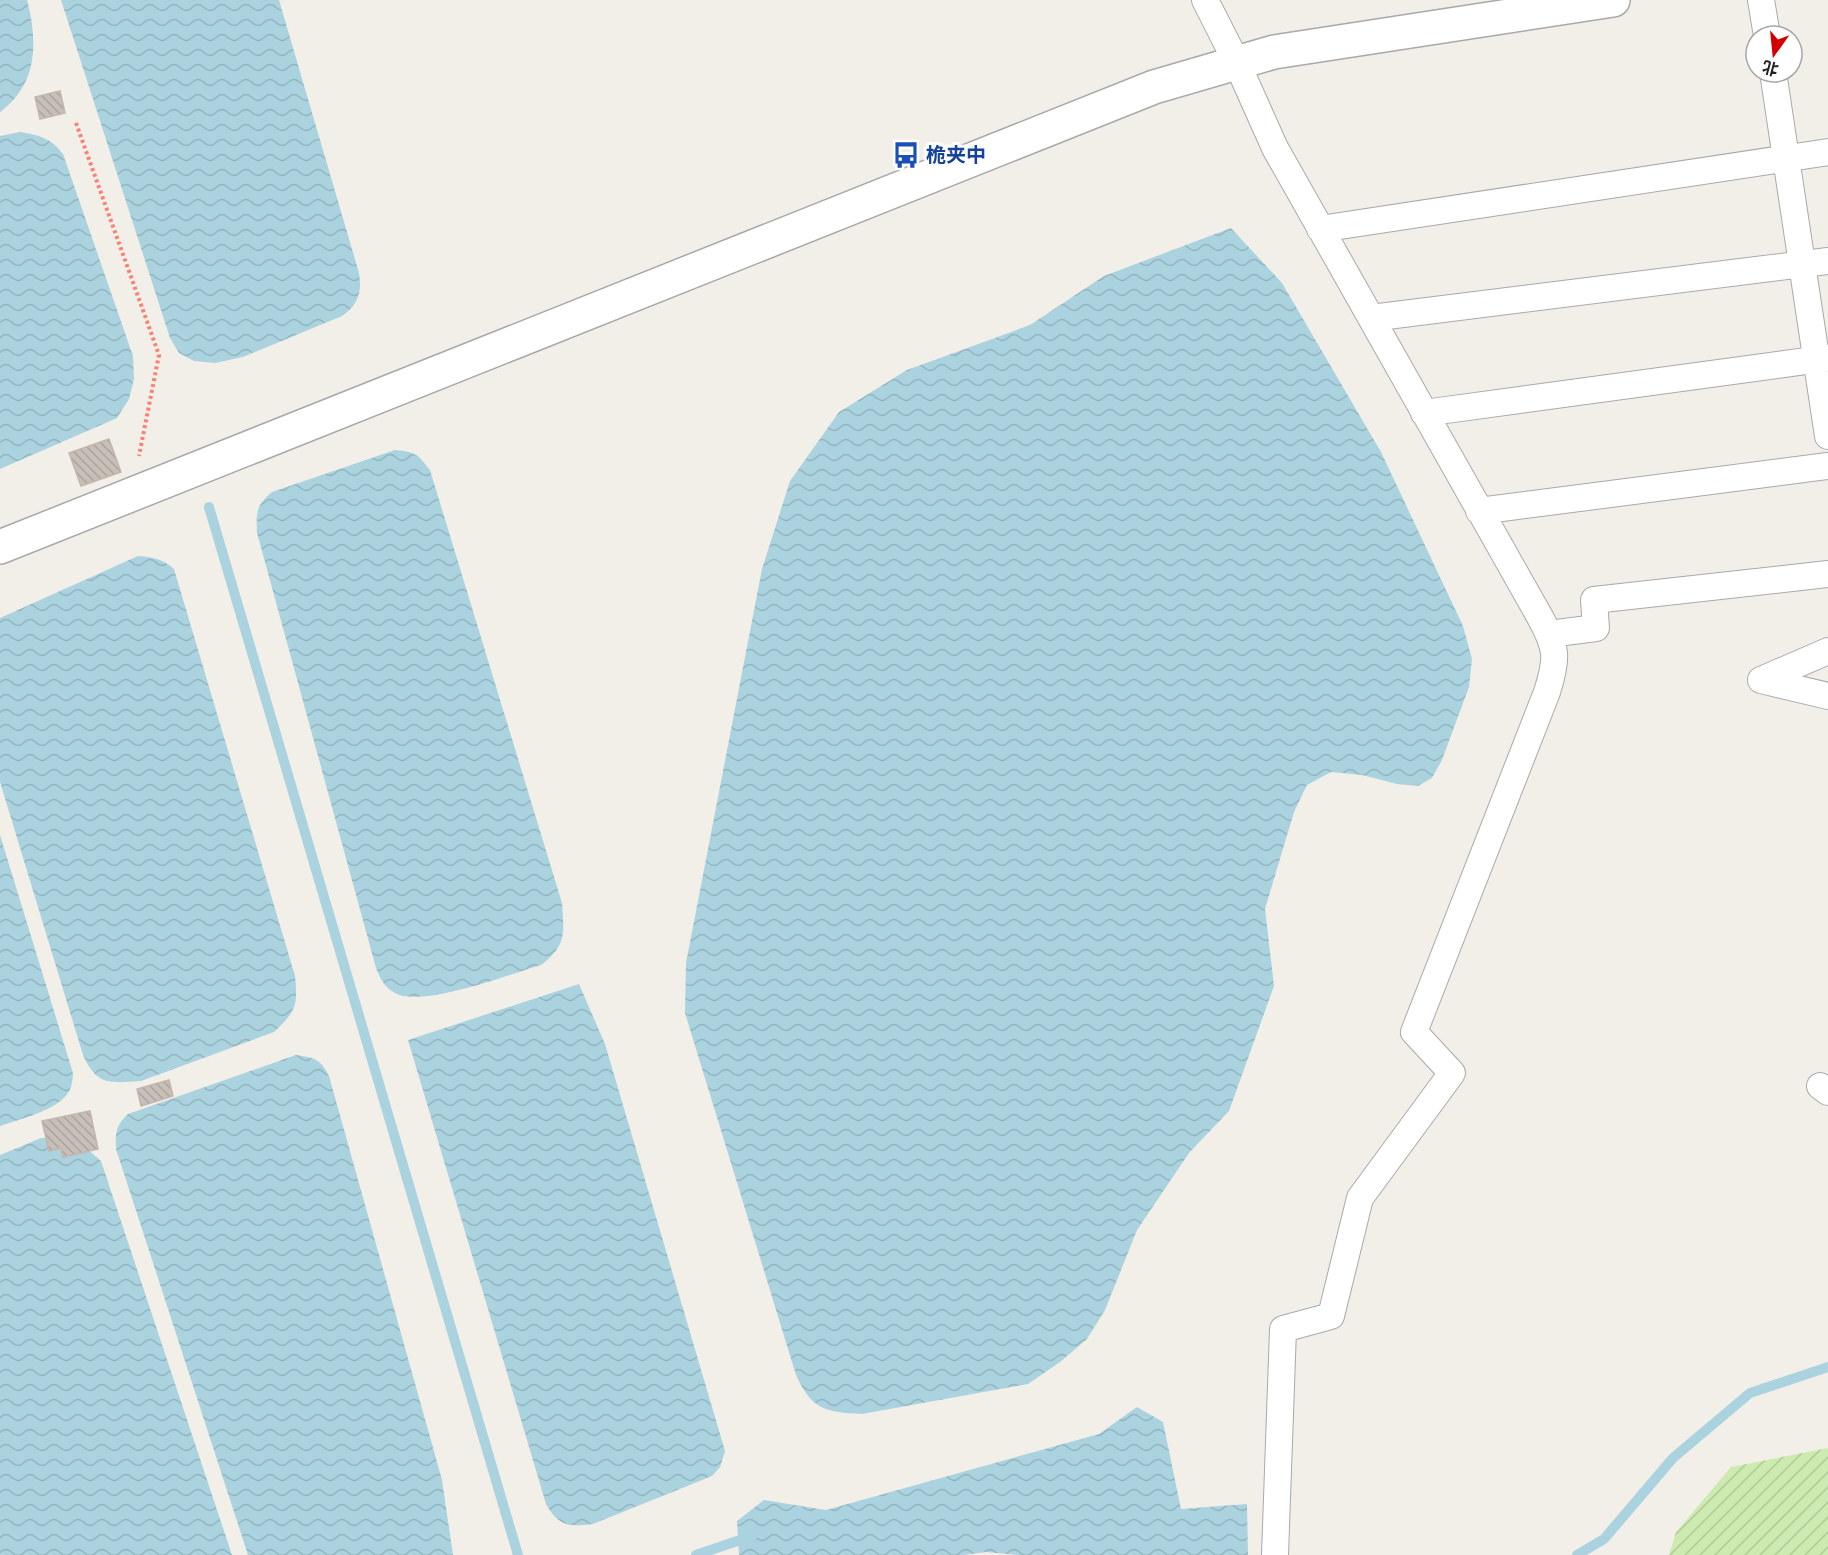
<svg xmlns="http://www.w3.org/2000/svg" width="1828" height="1555" font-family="Helvetica,'Noto Sans SC',sans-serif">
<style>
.garden{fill:url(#garden-furrows)}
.water{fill:url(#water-waves)}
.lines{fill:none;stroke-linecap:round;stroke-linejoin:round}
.stream{stroke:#aad3df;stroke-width:10}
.building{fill:url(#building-back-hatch);stroke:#c4b6ab;stroke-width:1.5}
.minor-casing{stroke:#a9a9a9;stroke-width:28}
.tertiary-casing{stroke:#a9a9a9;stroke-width:36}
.path{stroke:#fa8072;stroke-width:4;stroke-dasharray:3 3;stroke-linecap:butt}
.minor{stroke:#fff;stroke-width:26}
.tertiary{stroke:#fff;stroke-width:33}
.labels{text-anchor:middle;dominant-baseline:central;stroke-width:6;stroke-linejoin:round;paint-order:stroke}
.transit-label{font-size:20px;font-weight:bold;fill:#164399;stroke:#fff;text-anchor:start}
</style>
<defs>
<pattern id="garden-furrows" width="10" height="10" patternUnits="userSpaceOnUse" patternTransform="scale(1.5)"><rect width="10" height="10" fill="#cdebb0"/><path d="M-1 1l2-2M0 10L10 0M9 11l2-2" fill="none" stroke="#b0c997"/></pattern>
<pattern id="water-waves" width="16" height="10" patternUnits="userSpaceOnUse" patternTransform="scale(1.5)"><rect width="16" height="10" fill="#aad3df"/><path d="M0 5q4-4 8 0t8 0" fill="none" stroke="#92b5bf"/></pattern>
<pattern id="building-back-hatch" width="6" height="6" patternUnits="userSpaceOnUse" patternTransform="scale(1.5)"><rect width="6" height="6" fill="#c7bfb8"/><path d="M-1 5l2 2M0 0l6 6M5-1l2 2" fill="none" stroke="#aba49e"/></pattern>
</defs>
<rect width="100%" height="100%" fill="#f2efe9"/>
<path class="garden" d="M1828,1448v107h-159l7,-23 55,-65z"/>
<path class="water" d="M0,0h27c11,42 11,84 -27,112z
M61,0h218l80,273c3,19 0,31 -17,43l-99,41 -28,6 -21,-2 -15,-8 -9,-15z
M20,132c19,3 31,6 43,22l70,202 1,23 -5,20 -12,19 -117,51v-333z
M1231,228l51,55 99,169 82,174 9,33 -3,28 -27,73 -10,18 -14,8 -21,-2 -35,-9 -31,-3 -24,13 -13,27 -29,97 9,77 -45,125 -40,42 -52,77 -32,80 -18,29 -27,23 -32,22 -166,30c-37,-2 -50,-4 -66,-39l-111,-362 1,-50 76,-394 28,-88 49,-69 68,-42 123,-45 74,-49z
M395,450c20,2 23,4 35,20l132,433c2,30 5,42 -21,62 -31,9 -119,43 -146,28 -11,-6 -14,-13 -19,-25l-119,-435c-1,-20 -1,-28 15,-41z
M138,556c15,1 25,3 36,13l121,407c3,30 1,35 -21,56l-133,49c-32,2 -44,5 -58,-26l-83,-273v-164z
M0,835l73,238c0,4 -1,10 -2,14 -7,22 -51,32 -71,39z
M579,984l26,60 120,407 -5,16 -8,9 -119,48c-24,3 -35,2 -47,-20l-138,-464z
M296,1055c18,3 24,3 33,21l113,404 11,75h-205l-132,-406c-1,-16 0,-24 12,-35z
M41,1138c30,0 37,2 60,23l131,394h-232v-400z
M1137,1407l26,15 18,87 66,-5 1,51h-231l-31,-3 -22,3h-225l-2,-34 27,-21 62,10 273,-76z"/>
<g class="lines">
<path class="stream" d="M209,507l309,1048
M696,1555l56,-19
M1577,1555l27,-16 69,-81 77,-65 78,-26"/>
</g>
<path class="building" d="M60,91l5,22 -25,6 -5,-22z
M109,439l12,33 -40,14 -12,-33z
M169,1080l4,16 -32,10 -4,-17z
M90,1111l8,38 -35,8 -2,-9 -12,3 -7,-30z"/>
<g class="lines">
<defs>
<path id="minor" d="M1205,0l32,63 38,85 265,469c17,31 18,41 7,75l-133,340 38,41 -92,125 -29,118 -48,13 -8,226
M1761,0l6,36
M1773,72l55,364
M1320,229l508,-77
M1371,318l457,-57
M1424,413l404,-55
M1479,511l349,-45
M1549,634l47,-6 -2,-28 234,-26
M1761,680l67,-29
M1761,680l67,16
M1820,1086l8,6"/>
<path id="tertiary" d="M0,547l1154,-460 120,-35 339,-52"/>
</defs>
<use href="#minor" class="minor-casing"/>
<use href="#tertiary" class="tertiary-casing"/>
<path class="path" d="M76,123l83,232 -20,101"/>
<use href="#minor" class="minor"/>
<use href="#tertiary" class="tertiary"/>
</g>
<defs>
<symbol id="bus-bare" viewBox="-9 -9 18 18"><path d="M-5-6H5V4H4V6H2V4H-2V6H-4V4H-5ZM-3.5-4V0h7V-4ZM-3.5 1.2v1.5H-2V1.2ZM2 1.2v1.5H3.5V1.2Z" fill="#1a4fb4" stroke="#fff" stroke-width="2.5" paint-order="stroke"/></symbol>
</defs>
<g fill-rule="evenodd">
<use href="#bus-bare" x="887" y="136" width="38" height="38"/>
</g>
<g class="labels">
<g class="transit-label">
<text x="926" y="155">桅夹中</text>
</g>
</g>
<g transform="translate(1774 54) rotate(195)"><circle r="28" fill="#ffffff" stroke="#a7a7a7" stroke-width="1.5"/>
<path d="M0-4.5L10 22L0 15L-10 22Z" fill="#d40000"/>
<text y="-9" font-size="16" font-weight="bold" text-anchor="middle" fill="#222222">北</text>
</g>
</svg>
